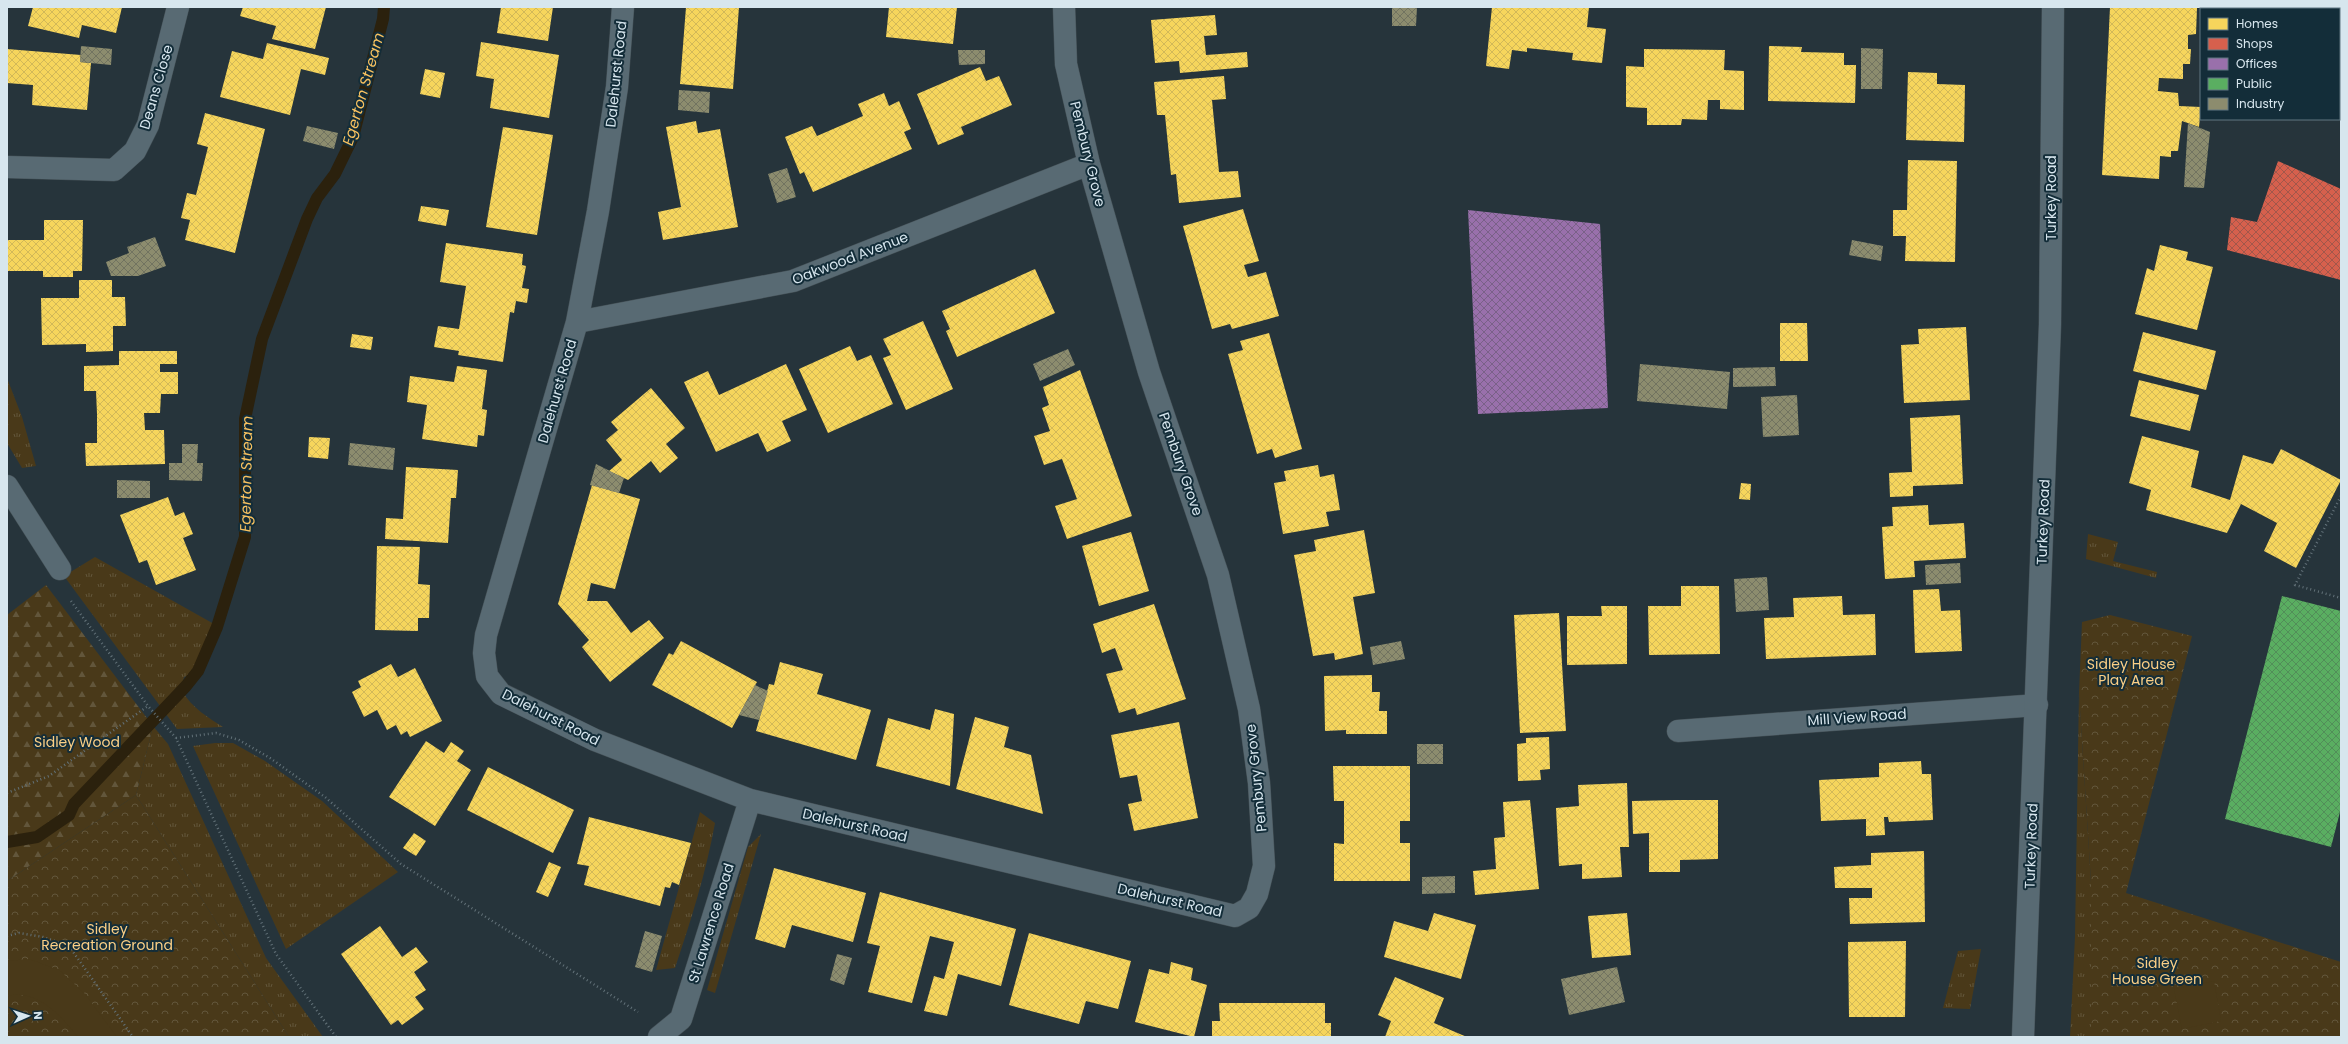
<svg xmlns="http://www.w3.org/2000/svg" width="2348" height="1044" font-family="Poppins,sans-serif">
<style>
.grass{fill:url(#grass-tufts)}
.forest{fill:url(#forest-firs)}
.park{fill:url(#park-crowns)}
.pitch{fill:#493919}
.homes{fill:url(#homes-cross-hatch)}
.shops{fill:url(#shops-cross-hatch)}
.offices{fill:url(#offices-cross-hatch)}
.public{fill:url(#public-cross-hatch)}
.industry{fill:url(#industry-cross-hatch)}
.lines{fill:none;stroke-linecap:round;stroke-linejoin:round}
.stream{stroke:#2b210d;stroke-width:12}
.minor-casing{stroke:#445056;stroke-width:23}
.tertiary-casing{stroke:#445056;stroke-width:23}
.path{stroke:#637279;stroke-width:2.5;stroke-dasharray:1 3;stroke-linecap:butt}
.minor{stroke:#586a73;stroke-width:22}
.tertiary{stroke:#586a73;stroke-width:22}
.labels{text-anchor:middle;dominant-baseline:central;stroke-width:4;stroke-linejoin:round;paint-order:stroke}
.street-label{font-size:14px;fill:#d7e6ee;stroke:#132d39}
.park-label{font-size:14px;fill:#fbcf85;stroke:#132d39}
.water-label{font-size:15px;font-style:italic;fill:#f9c260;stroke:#132d39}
</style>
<defs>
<pattern id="grass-tufts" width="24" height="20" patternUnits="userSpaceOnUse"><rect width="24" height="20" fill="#493919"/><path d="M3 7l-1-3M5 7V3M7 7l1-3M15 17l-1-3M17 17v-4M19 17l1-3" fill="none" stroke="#62563b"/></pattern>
<pattern id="forest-firs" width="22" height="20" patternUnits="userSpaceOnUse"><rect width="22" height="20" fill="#493919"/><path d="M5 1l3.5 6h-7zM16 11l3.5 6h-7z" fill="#62563b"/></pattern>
<pattern id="park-crowns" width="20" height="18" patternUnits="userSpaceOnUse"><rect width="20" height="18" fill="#493919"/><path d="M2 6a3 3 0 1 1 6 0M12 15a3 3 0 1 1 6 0" fill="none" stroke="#62563b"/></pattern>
<pattern id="homes-cross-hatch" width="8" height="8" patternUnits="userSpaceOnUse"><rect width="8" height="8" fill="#f6d55c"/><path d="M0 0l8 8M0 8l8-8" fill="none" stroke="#d2b858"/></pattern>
<pattern id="shops-cross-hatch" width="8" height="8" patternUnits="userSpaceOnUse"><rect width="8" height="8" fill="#d6604d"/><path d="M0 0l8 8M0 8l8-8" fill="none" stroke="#a2574b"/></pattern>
<pattern id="offices-cross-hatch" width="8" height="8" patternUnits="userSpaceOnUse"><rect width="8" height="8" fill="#9970ab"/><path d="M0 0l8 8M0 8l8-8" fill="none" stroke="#7a6188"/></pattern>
<pattern id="public-cross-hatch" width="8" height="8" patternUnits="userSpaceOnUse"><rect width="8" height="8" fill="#5aae61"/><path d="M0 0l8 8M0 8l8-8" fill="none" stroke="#528e59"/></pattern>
<pattern id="industry-cross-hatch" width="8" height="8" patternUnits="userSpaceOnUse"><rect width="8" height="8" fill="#8c8c6e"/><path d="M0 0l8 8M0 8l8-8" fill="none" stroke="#717360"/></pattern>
</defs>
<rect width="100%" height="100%" fill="#26343b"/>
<path class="grass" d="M7,378l15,39 14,49 -14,2 -15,-25z
M2088,534l30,8 -5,19 44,11 -1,6 -70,-19z
M95,557l119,67 -18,49 -12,4c-1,5 -4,11 -1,15 8,15 27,27 40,35l-46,2 -113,-153z
M2079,693l12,189v155h-21l5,-100z
M153,726l15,18 98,214 57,79h-34l-153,-242z
M215,743h18l32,18 57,40 76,71 -112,77 -93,-203z
M700,812l15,11c-9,50 -24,97 -40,145l-19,2z
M761,834l-46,159 -8,-3 41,-143z
M1981,949l-11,60 -27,-1 15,-57z"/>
<path class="forest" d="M46,585l107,141 -17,69 -129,86v-266z"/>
<path class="park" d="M2110,615l82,21 -66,257 215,69v75h-250v-155l-12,-189 3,-71z
M136,795l153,242h-282v-156z"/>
<path class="pitch" d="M29,959l30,11 26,24 32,43h-39c-17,-21 -40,-48 -71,-41v-35z
M2214,981l7,40 -39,8 -8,-40z"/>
<path class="homes" d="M33,7h89l-6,26 -34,-8 -3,13 -51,-12z
M243,7h83l-11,42 -43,-10 4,-13 -36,-10z
M501,7h52l-5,34 -51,-8z
M686,7h53l-6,82 -53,-5z
M889,7h68l-4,37 -67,-7z
M1492,7h97l-2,20 19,2 -4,34 -30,-3 1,-7 -46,-5v4l-15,-2 -3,19 -23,-3z
M2110,7l87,1 -1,26 -8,1v14h3l-1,15h-7v15l-24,-1 -1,13 20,2 1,13 22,1 -2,20 -17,-6 -4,30h-7v6l-11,-1 -1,23 -57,-4z
M1215,15l2,20 -13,1 2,19 41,-3 1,15 -68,6 -1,-12 -24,2 -4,-43z
M481,42l78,13 -10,63 -59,-10 4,-29 -18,-3z
M267,43l62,15 -4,17 -24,-6 -11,46 -70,-18 12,-46 31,8z
M1769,46l33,1 -1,5 43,1v12h12l-1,38 -87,-2z
M7,49l74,6 -1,7 11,1 -4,47 -55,-5 1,-20 -26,-2z
M1644,49l81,1 -1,20 20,1v39l-24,-1v-9h-12l-1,20 -25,-1 -1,6h-34v-17l-21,-1v-41l18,1z
M980,67l6,14 13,-5 13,29 -51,22 3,7 -26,11 -21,-51z
M425,69l20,4 -5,25 -20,-4z
M1908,72l29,1v11l28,1 -1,57 -58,-2z
M1224,76l2,23 -14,1 7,72 19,-1 3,26 -62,6 -3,-29 -5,1 -6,-60h-8l-3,-33z
M884,93l5,13 10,-5 12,28 -7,3 8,17 -99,43 -9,-20 -4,2 -15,-37 27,-11 5,10 46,-20 -5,-12z
M205,113l60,16 -30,124 -50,-13 5,-20 -9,-2 6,-25 9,2 12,-48 -11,-3z
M696,121l2,12 22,-4 18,98 -75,13 -5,-28 23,-5 -15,-80z
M503,127l50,8 -16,100 -51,-8z
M1908,160l49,1 -2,101 -50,-1 1,-25h-13v-26h14z
M421,206l28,4 -3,16 -28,-5z
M1243,209l16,52 -15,4 4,12 18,-5 13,44 -47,13 -2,-5 -18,5 -29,-103z
M44,220h39l-1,51h-9v6h-30v-6h-36v-31h37z
M446,243l77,11 -1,11 4,1 -4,22 7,1 -2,14 -11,-2 -2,12 -4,-1 -7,50 -45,-7 1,-4 -25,-4 4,-21 21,3 7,-43 -26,-4z
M2160,245l28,7 -2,8 27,7 -16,63 -62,-16 12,-46 7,3z
M1035,269l20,44 -98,44 -11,-26 4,-2 -8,-18z
M79,280h33v17h13l1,29h-13v25l-27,1v-8l-44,1 -1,-47h38z
M923,321l30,68 -47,21 -23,-52 8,-3 -8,-16z
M1780,323h27l1,38h-28z
M1966,327l4,73 -66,3 -3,-58 18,-1 -1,-15z
M2143,332l73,19 -10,39 -73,-19z
M1269,333l33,116 -27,9 -3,-9 -15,5 -29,-100 15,-4 -3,-9z
M352,334l21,3 -2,13 -21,-3z
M850,346l7,15 14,-6 22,49 -65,29 -29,-64z
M119,351h58v13h-17v8h18v22h-17l-1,19h-16l1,17h19l1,34 -79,2 -1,-23h12v-29l-1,-23h-12v-25l35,-1z
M786,364l21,46 -25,11 9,20 -24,11 -9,-19 -42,19 -32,-70 24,-11 11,24z
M457,366l30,4 -5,39 5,1 -3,26 -6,-1 -1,12 -55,-8 5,-34 -20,-3 3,-26 44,6z
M1080,370l52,146 -65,23 -12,-33 22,-7 -15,-40 -18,6 -10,-29 16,-5 -8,-23 7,-3 -6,-18z
M2139,380l60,15 -9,36 -60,-15z
M651,388l34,40 -19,16 12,14 -18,15 -9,-12 -23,19 -19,-9 13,-11 -16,-20 12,-10 -7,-8z
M1960,415l3,69 -50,2v10l-23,1 -1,-24 23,-1 -2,-54z
M2142,436l57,15 -8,36 39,13 13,-45 30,9 8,-15 60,31 -45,88 -32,-17 13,-28 -36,-19 -14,29 -81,-23 5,-20 -22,-7z
M309,437l21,1 -2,21 -20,-2z
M1318,465l2,12 14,-3 6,36 -14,2 3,14 -46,8 -9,-51 12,-2 -2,-10z
M406,467l52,3 -2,28h-5l-3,45 -63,-4 1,-21 17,1z
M1741,483l10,1 -1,16 -11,-1z
M592,485l48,14 -25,90 -24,-6 -4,18h20l24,32 18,-13 15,18 -54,44 -28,-35 7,-7 -31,-36z
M168,497l7,19 9,-4 9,22 -10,4 13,32 -40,15 -9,-25 -8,3 -19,-48z
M1928,505l1,20 35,-2 2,35 -52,3 1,16 -30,2 -3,-52 11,-1 -1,-19z
M1364,530l11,63 -22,4 10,57 -28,6 -1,-7 -21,3 -19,-101 22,-4 -2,-11z
M1131,532l18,59 -50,15 -17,-60z
M377,546l43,1 -2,37 12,1 -1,33h-11v13l-43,-1z
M1681,586h38l1,68 -71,1 -1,-49h33z
M1939,589l2,22 19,-1 2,41 -47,2 -2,-63z
M1842,596l1,19 32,-1 1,41 -110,4 -2,-41 30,-1 -1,-19z
M1154,604l32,95 -49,16 -2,-7 -16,5 -13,-39 17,-4 -8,-22 -13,5 -9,-29z
M1601,606h26v58l-60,1v-49h35z
M1559,613l7,118 -46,2 -6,-118z
M681,641l76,41 -25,46 -80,-43 17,-32 4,2z
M780,662l43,12 -6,20 54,16 -15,50 -100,-29 13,-47 5,1z
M391,664l7,13 17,-9 27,53 -32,16 -3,-6 -6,4 -5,-10 -9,5 -10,-20 -13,7 -12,-25 9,-5 -3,-6z
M1372,675v17h8l-1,19h8v23h-41v-4l-21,1 -1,-55z
M935,709l19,5 -4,72 -74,-20 12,-48 42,12z
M975,717l34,10 -5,20 27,8 12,59 -87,-25z
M1179,722l19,96 -64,13 -6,-27 14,-3 -5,-26 -17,3 -9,-43z
M1549,737l1,32 -10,1 1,10 -23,1 -1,-37 9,-1v-5z
M426,741l18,12 7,-11 13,9 -7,10 14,9 -36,56 -46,-29z
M1921,761l1,13h9l2,46 -44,2 -1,-5h-4l1,18 -19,1v-17l-45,2 -2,-41 60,-3v-14z
M1333,766h77v55h-10v22h10v38h-76v-38l10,1v-43h-10z
M488,767l86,43 -21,43 -86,-43z
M1627,783l2,64h-9l2,30 -40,2v-15l-23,2 -3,-58 23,-2 -1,-21z
M1530,800l9,89 -64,6 -2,-24 23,-2 -2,-31 11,-1 -2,-35z
M1679,800h39v59l-38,1v12h-31v-39l-16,1 -1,-33z
M589,817l102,26 -12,42 -7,-3 -2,6 -5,-1 -5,19 -76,-21 5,-19 -12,-2z
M414,833l12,8 -10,15 -13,-8z
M1924,851l1,71 -75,2 -1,-26h23v-10h-37l-1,-21 37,-2v-12z
M549,862l12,5 -13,30 -12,-5z
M774,868l92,25 -13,49 -61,-17 -7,23 -30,-9z
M880,892l136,37 -15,57 -43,-12 -11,42 -23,-5 10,-35 10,3 10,-37 -24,-6 -18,67 -44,-11 12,-46 -13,-3z
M1434,913l42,12 -15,54 -77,-22 10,-36 34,10z
M1627,913l4,42 -39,3 -4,-42z
M380,926l22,31 14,-10 12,15 -14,10 12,18 -11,7 9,12 -22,16 -4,-5 -7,5 -50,-71z
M1029,933l102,28 -13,48 -32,-8 -7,23 -70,-19z
M1906,941l-1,76h-56l-1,-75z
M1171,962l22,6 -2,12 16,5 -13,52 -59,-15 14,-53 20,5z
M1395,977l49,21 -10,25 33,14h-82l6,-16 -13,-6z
M1219,1003h106v20h6v14h-119v-16h8z"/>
<path class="shops" d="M2278,161l63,28v91l-114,-30 4,-33 26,5z"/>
<path class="offices" d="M1468,210l132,14 8,184 -130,6z"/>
<path class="public" d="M2282,596l59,15v197l-10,39 -106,-28z"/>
<path class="industry" d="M1392,7h25l-1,19h-24z
M81,46l31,3 -1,16 -31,-3z
M1861,48l22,1 -1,40h-21z
M958,50h27v14l-26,1z
M679,90l31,2 -1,21 -31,-3z
M2188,123l22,9 -6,56 -20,-1z
M307,126l31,7 -4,16 -31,-8z
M787,168l9,29 -19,6 -9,-29z
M155,237l11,29 -28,10h-27l-5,-14 23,-9 -2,-6z
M1852,240l31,6 -2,15 -32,-6z
M1068,349l7,16 -35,16 -7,-17z
M1640,364l90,8 -3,37 -90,-8z
M1775,367l1,19 -43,1v-19z
M1797,395l2,40 -36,2 -2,-40z
M350,443l45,5 -2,22 -45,-5z
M182,444h16l-1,19h6l-1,18 -33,-1v-17h13z
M596,464l28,14 -5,15 -29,-8z
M117,480l33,1v17h-33z
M1960,563l1,20 -35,2 -1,-20z
M1767,577l2,33 -33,2 -2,-33z
M1401,641l4,18 -32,6 -3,-18z
M755,685l13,6 -9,29 -20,-5z
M1417,744h26v20h-26z
M1455,876v17l-33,1v-17z
M645,931l17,5 -10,36 -17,-5z
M837,954l15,4 -8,27 -14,-5z
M1617,967l8,35 -56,13 -8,-36z"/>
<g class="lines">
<path class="stream" d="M7,842l30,-5 32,-22 5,-11 112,-118 12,-15 19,-44 28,-90v-118l17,-80 45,-120 10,-21 18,-24 18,-37 30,-118 1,-12"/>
<defs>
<path id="minor" d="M623,7l-6,80 -19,124 -21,111 -91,313 -2,18 3,23 14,18 94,46 155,60 485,116 14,-8 8,-14 7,-28 -5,-83 -10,-74 -31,-134 -69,-203 -60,-208 -23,-100 -2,-57
M7,167l107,3 21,-19 13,-26 30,-118
M577,322l216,-41 296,-117
M7,486l53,83
M1678,731l359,-26
M659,1037l22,-18 69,-219"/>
<path id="tertiary" d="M2023,1037l27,-713 3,-317"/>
</defs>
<use href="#minor" class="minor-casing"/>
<use href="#tertiary" class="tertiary-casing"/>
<path class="path" d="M2341,496l-46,89 46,13
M71,601l77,105 28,32 100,216 60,83
M176,738l40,-5 23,7 31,18 55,39 76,67 237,148
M7,793l42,-17 99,-70
M7,936l12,-3 24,4 26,9 64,91"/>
<use href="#minor" class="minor"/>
<use href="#tertiary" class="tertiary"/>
</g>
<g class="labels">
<g class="street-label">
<text transform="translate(616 74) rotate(-84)">Dalehurst Road</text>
<text transform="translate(156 87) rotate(-74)">Deans Close</text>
<text transform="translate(1088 154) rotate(76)">Pembury Grove</text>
<text transform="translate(2051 198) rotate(-90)">Turkey Road</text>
<text transform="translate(850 258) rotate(-21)">Oakwood Avenue</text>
<text transform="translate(557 391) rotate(-74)">Dalehurst Road</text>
<text transform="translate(1181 464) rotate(71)">Pembury Grove</text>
<text transform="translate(2043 522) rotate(-88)">Turkey Road</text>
<text transform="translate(551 717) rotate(27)">Dalehurst Road</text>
<text transform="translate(1857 717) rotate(-4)">Mill View Road</text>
<text transform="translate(1256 778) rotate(-96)">Pembury Grove</text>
<text transform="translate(855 825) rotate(13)">Dalehurst Road</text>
<text transform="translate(2031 846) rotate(-88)">Turkey Road</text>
<text transform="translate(1170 900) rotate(13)">Dalehurst Road</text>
<text transform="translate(711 923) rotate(-73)">St Lawrence Road</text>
</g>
<g class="park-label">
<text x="2131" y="664">Sidley House<tspan x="2131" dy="16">Play Area</tspan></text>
<text x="77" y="742">Sidley Wood</text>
<text x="107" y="929">Sidley<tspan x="107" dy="16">Recreation Ground</tspan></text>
<text x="2157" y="963">Sidley<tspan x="2157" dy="16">House Green</tspan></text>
</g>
<g class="water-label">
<text transform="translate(363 89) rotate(-74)">Egerton Stream</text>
<text transform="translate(246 474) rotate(-89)">Egerton Stream</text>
</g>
</g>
<rect width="2348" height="1044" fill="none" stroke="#d7e6ee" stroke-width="16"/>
<rect x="2200" y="8" width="140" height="112" fill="#132d39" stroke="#617781"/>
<rect x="2208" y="18" width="20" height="12" fill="#f6d55c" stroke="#617781"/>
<text x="2236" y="28" font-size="12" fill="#d7e6ee">Homes</text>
<rect x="2208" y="38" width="20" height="12" fill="#d6604d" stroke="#617781"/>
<text x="2236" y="48" font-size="12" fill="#d7e6ee">Shops</text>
<rect x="2208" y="58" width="20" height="12" fill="#9970ab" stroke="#617781"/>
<text x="2236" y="68" font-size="12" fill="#d7e6ee">Offices</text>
<rect x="2208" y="78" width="20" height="12" fill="#5aae61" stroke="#617781"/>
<text x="2236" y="88" font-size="12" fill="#d7e6ee">Public</text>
<rect x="2208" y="98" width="20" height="12" fill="#8c8c6e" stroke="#617781"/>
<text x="2236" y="108" font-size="12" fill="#d7e6ee">Industry</text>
<g transform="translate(28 1016) rotate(87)" stroke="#132d39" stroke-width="3" paint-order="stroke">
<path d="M0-3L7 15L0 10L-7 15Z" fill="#d7e6ee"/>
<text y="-6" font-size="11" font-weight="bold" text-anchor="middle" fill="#d7e6ee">N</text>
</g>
</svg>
